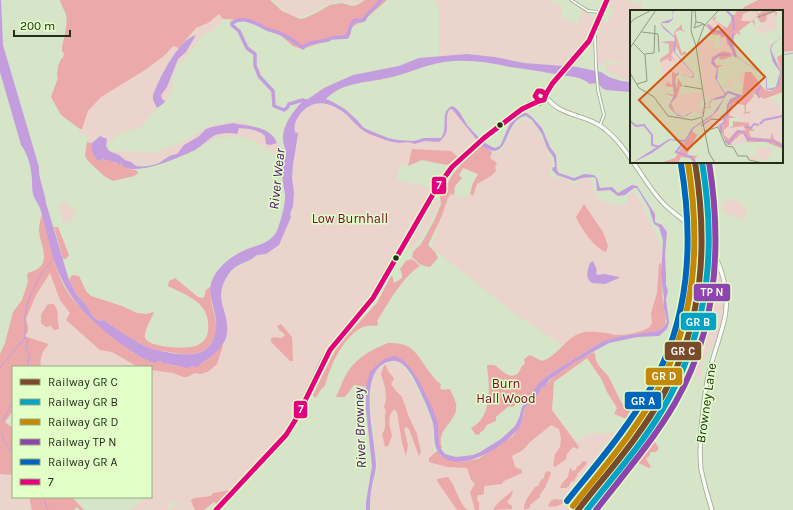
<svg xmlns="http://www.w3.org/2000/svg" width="793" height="510" font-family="Karla,sans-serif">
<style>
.green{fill:#ead4cb;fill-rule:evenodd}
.forest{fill:#eba9aa}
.water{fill:#c49dde}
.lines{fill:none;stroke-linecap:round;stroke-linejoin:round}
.stream{stroke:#c49dde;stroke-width:1}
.river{stroke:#c49dde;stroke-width:3.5}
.street-casing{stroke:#9ca790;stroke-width:3.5}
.secondary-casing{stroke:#9ca790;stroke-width:5}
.highway-casing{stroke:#92ae9f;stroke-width:7}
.street{stroke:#f9fbf7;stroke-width:2}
.secondary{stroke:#f9fbf7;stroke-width:3.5}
.highway{stroke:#cae1dc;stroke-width:5.5}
.bus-1-casing{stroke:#e2ffc8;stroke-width:8}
.bus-1{stroke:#e5007d;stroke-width:5}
.rail-1-casing{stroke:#e2ffc8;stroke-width:9}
.rail-2-casing{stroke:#e2ffc8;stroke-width:9}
.rail-3-casing{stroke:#e2ffc8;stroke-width:9}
.rail-4-casing{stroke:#e2ffc8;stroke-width:9}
.rail-5-casing{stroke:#e2ffc8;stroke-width:9}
.rail-1{stroke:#7a4b2a;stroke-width:6}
.rail-2{stroke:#02a3c5;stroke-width:6}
.rail-3{stroke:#c28806;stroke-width:6}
.rail-4{stroke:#8e44ad;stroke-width:6}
.rail-5{stroke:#0065bd;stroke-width:6}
.bus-dot{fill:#242e19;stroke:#e2ffc8;stroke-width:1.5}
.labels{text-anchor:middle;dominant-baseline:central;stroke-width:3;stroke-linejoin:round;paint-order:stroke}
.park-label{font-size:13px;fill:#820532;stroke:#e2ffc8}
.street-label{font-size:13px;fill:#242e19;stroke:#e2ffc8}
.water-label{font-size:14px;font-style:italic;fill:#4e0e6f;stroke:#e2ffc8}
.inset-river{fill:none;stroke:#c49dde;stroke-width:2}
.inset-road{fill:none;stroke:#8f9b82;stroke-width:1}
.view{fill:#d4550d;fill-opacity:0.15;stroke:#d4550d;stroke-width:2}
.inset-edge{fill:none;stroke:#242e19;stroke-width:2}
.line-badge{stroke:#e2ffc8;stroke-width:1.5}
.badge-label{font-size:11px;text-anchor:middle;font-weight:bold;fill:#fff}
</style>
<rect width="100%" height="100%" fill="#d6e4c8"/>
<path class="green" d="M273,0h90c-8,7 -16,0 -26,2 -29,6 -35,30 -64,-2z
M435,0h114l14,7 -3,10 17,7 6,-14 10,7 2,-3 2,2 -7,18h-2l-6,12 -17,20 -41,-3 -29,-6 -28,-3 -28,2v-46z
M610,0h16l12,5 2,-5 4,11h-13v53l-22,-3 -11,4c-1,-15 -1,-30 3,-44l6,2 7,-13 -6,-5z
M219,14l4,5 -1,4 -22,15 -13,19 -9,6 -6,15c3,9 -1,19 -8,25l1,-2 -4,-3v-3l6,-8 11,-28 8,-7 10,-17 -7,2 7,-9 9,-3z
M173,46l6,2 -11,15 -15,32v5l4,8c-4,6 -11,11 -14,18l-24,8 -11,10v6l7,2 10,-1 29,2 24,-9 32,-18 25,-5 8,1 8,3 -4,1 -14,-3 -21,4 -6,3 -8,7 -11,6 -10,11 -9,3 -13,7 -19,2 -7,-5 -4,-1 -6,-5 -10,-4 -12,-14 -5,6 -5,-1 2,-5 -10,-4 9,-22 13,-14 44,-27 20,-15z
M610,64l21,1v15l-12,-2 -14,-9v-4z
M318,103l13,3 13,7 20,18 26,10 9,2 12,-1 3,2 11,-3 14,1c13,-11 5,-21 10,-32l3,-1 2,1 24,31 -19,17 -46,-9 -5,17 -8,-2 -4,16 39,8 -62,103 -11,17 -36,42 -12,23 -19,42 -10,16 -55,59 -17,3 -2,3 -16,2 -4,3 4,9h-24v-2l7,-4 -2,-4 -9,5 3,2 -2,3h-38l16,-13h5v-130h-110c-2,-9 2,-17 8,-23l-24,-8 3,-4 -2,-13 10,-24 14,-22 45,51 69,39 23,5 39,-30 1,-14 -6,-22 -1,-10 3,-9 10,-13 20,-11 4,-4 9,-1 13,-9 12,-28 -1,-3 3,-8 1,-13 -2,-15 3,-24v-30l4,-8 7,-8z
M525,119l8,5 6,8 13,31 -3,10 2,4 14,2 8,6 14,-7 4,2 5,17 9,6 20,3 5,-13 2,-1 5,3 21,44 3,10v14l-2,1 -2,29 -6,19 1,11 -3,5 -6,3 -27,5 -11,-3 -19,-1 -8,2 -5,3 -10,9 -49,-33 -83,-66 8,-19 -2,-1 11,-29 3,-4 13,5 2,-3h7l4,-12c7,-6 18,-12 19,-22l-6,-4 2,-6 8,1c10,-11 9,-28 25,-34zM591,262l4,1 2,12 8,-1 14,3 -2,2c-4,1 -8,4 -12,5 -16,3 -23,-10 -14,-22z
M238,128l19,2 8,6 1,8 9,-4 -5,-7 4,3 7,11 -3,9 -25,-16 -16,-4 -22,2 -19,11 19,-14 7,-1 16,-1z
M437,198l2,4 -10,23 -15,22 -3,2h-3l1,-5z
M729,199c10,-1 15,6 18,15l-4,6 -12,-6 -3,3 -7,-8 1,-6z
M68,202l1,7h6l1,4 -4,1 2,6 -11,3 -4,-19z
M705,243c18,26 29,67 12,96 -10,16 -15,19 -16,39l-23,-6 11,-24 7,-22 3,-16z
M393,361l6,1 4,4 8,12 13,26 9,23 -1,9 2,18 33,13 10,19c20,1 22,-5 37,-18l-3,-11 47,-39 19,24 11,-8 20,-1 15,-5 4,5 2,9 -56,68h-202v-17l6,-18v-21l-3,-14 -3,-34 1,-24 5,-12 5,-4z
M3,473l10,2v22h17v5l2,8h-32v-36z"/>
<path class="forest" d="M60,0h210l12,11 18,8 5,-1 11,-5 14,-8 12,-2 10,3 5,-1 8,-5h22l-23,20 -12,7 -1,2v5l-4,5h-15l-30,10 -9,-3 -14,-12 -13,-4 -10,-6 -14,-4 -19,-1 -4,-5 -11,9 -12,5 -17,20 -6,-2 -8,9 -20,15 -44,27 -13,14 -6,18h-2l-19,-14 -10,-18 7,-19 -1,-2 1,-10 3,-7 2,-1 1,-4 -2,-3v-4c2,-8 6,-24 4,-32 -1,-5 -5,-9 -6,-15z
M758,0h35v51l-11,1v-41h-40l2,-4z
M87,142l5,1v5l8,13 2,-2 16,4 2,2 1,-3 8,7 7,1 2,3 -4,3 -21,5 -9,-5 -16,-15 -3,-5z
M480,144l12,8 -2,6 7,5 -2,4 1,4 -5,5 -14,8 -4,12 -3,-2 3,-11 5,-9 -15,-6 -4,7 3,3 -7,8 -1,9 -3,-1 -3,4 -7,20 -13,27 7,7 3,6 -8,9 -9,-2 -9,-8 1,-5 8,-8 13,-23 7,-17 -1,-8 13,-22 20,-24z
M412,149l39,2 8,7 -12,7 -25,-5 -14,6z
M584,204l19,28 5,14 -2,6c-11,-3 -26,-25 -30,-35z
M42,215c8,25 11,53 25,76 16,24 43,42 65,61l3,2 26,7 3,2c7,2 14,4 21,4 16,1 28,-11 37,-22l1,1 -6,18 -8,7 -8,3 -6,-1 -8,4h-4l-10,-4 -22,-3v-3h-13l-26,-15 -12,-2 -34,-30 4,-7 -10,-13 -10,-27 -14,22 -10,24c2,6 4,11 -1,17l5,2 19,6c-6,6 -10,14 -8,23h-28v44l-8,11 8,6v47l-13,-1v-120l5,-11 8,-31 9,-12 6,-18 -1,-6 1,-3c26,-7 13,-25 11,-42 0,-6 1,-11 3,-16z
M54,227h4l11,28 -3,4h-3z
M411,259l4,2 5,5c-18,11 -32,38 -43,55l1,3 -1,2c-6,0 -11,-1 -16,2 -18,10 -31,38 -36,58 -5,2 -5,8 -10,12l-2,-3 11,-23 14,-27 39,-42 14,-27 2,1v3l1,3 8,-5v-4l-2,-5 6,-8z
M661,263l2,43c3,10 6,20 -5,25l-36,5 -19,5 -53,33 -11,10 -14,18 -7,1 -6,4 -3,-1 -13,11v4l-9,4 -4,6 -3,1v2l-4,1 -5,-7c21,-10 19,-42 16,-61v-2c1,0 6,0 7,0 7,3 13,15 23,9 4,-3 3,-8 8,-10l-1,-5 6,-4 12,6c17,-5 24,-26 43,-29 11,-1 21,1 31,3 4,1 27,-3 30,-6 3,-1 5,-4 6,-6l-1,-10 6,-20 2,-29z
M72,275l7,1 7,15 5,5 31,10 15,7 9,1 8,-2c-2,6 -11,21 -9,26 4,10 45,12 53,7 6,-3 10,-9 10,-15 3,-27 -20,-34 -40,-44l1,-5 6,-3 23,19 4,1 2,-1 2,-7 5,-4c0,4 -1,9 0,13 1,10 6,19 5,30 -4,28 -25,27 -47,23 -8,-1 -16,-2 -24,-6 -14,-6 -28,-17 -41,-26l-3,1 -5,-2 -5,-5 -4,-8 -11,-12 -7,-14z
M49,304h5c5,7 3,10 4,18 0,2 1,4 1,7l-5,1 -3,-4 -5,1 -5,-4v-8l6,-10z
M281,324l11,13 1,24h-3l-19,-19v-3l2,-2 9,1 3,-3 -4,-4h-1l-3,-5z
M388,343c28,-1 29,14 44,32 3,4 5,7 9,9l-1,4 2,2 8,-1c2,5 5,10 6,15 3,18 -21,24 -14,44l-3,1 -2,-5v-15l-22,-53 -14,-15 -11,-2 -17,12 -5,16 -14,-2 -9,12h-9c4,-8 6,-16 11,-24 9,-15 24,-23 41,-30z
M594,352c2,4 1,8 4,12 2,4 7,8 10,12 7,11 11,28 22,35l1,1 -3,2 1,6 -15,-6 3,-6 -10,-16 -5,-12 -15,-22 -33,24 -2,28 27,37 -2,2 -4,-2 -6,7 -1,5 -11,8 -2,-1 2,-12 5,-7 1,-9 -2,-9 -8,-4 -22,18 -6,7 -11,6 3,11 7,3v3l-18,8 -2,3 -17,2 -1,1v7l-3,1h-3l-1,5 2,2v8h-4l-5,-18 5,-8 -4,-4 -4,-12 -20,-1 -18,-5v-4l8,-7 4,5 19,6 18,-3 35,-23 8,-12 4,-16 17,-21h3c9,-15 33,-28 49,-35z
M384,365h2c2,9 5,8 8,14l-3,5 5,7 6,6 7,20 8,17 4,18 -2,4 -10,-27 -3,-2 -2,2 4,16 -2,11 -4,-13 -5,-31 -3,-3c-8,9 -4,17 -2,27l-4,10 -3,1 -3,-13c6,-8 1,-14 4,-23l-2,-4 2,-8 -1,-12 -4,-13z
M647,431l12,17 -3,4h-6v3l-4,4 5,8 -2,1 -14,-7 -8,-2 4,-6 8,6 -1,-7 1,-3 -2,-9 4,-4 2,2 2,-2z
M583,461l4,1 -1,3 -9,9v2l-4,6 -2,-1 -2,5 -3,2h-6l2,-5 6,-6 2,-9h1l1,3 4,-1 1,-4h2z
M547,471l4,1v1l-6,15 -5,6v3l-10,8v3l-6,2c0,-9 6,-16 11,-23l3,-1 3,-6 3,-2 1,-5z
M448,477c8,10 10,24 19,33h-10l-20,-29v-2z
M589,481h4l-1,4c-3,2 -7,3 -11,5 -10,5 -20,20 -33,16 5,-13 12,-2 21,-9 1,-2 2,-5 3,-7h3l2,-3z
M230,490l-12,15 -4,-3 -10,8h-9l-4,-9 1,-2 3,-1 16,-2 2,-3z
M512,491l1,1 -2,5 -4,5 5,4v3l-19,1c4,-8 12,-13 19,-19z
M30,497h42l12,13h-4l-3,-3 -3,3h-42l-2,-8z"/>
<path class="water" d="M0,0h1l2,45 36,122c-1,11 6,24 7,36l23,77 7,14 11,12 4,8 5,5 5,2 3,-1c13,9 26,19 41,26 8,4 17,5 26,7 22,3 42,3 45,-25 2,-17 -11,-34 -3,-50 7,-14 23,-25 37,-30 12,-4 24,-7 28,-20 3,-8 8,-25 7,-33 -1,-9 -4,-17 -2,-27 0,-5 2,-9 3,-14 0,-5 -3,-10 -3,-15 -1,-13 10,-28 19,-37h-3l1,-3h8l16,-11 29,-13 46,-9 20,-8 48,-4 28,3 29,6 53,4 24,5 8,5 12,4 10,1v10l-25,-2c-8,-3 -5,-9 -16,-6 -14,-10 -19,-6 -35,-10 -15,-3 -30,-5 -45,-7 -22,-5 -43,-8 -66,-5 -20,3 -37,12 -56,16 -22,5 -46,4 -62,21l5,2 14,8 12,11 7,8 24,10 10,2 16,1 10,-3h17c8,-10 -2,-26 11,-32 8,3 11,13 16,20 8,9 16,18 27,22l5,-2c6,-11 10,-34 27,-33l6,5 9,10 8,19 6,8 1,15 2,3 15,5 10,-4 10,1 3,3 3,10 12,-1 6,6 14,-8 5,1 18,28v8l7,3 5,7 -2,23 1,19v11l2,6 -2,8 3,23 -2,7 -8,7 -22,1 -28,6 -36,20 -24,17 -4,7h-3c-2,4 -5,9 -9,12 -2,3 -6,6 -8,9 -3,6 -2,15 -6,20 -14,18 -62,50 -81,24 -6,-10 -2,-21 -6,-32 -5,-14 -11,-28 -18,-41 -4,-8 -13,-20 -22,-18 -38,5 -16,80 -16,104 0,7 -3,14 -4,21 -2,8 -2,16 -2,24h-4v-8l6,-36 -6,-56v-23l4,-15 6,-6 8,-7 11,-3 8,4 9,10 7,11 13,26 6,16 1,21 2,5 4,5 11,3 17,-2 7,-3 21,-13 14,-13 4,-8 3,-11 6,-10 11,-14 11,-9 53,-33 19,-5 36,-5 5,-3 4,-6 -2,-10 -2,-6 1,-8 -3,-23 2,-34 -4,-14 -5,-3 -5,-16 -12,-20h-3l-9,7 -7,1 -8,-6 -13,1 -1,-12 -2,-2 -12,1 -8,3 -17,-6 -5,-5 1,-3h2l-1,-9 -7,-10 -5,-14 -10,-14 -6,-4c-24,3 -15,51 -45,29l-29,-36 -3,1c-6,13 4,20 -10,32l-14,-1 -11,3c-5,-3 -10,-1 -15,-1 -8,-1 -17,-4 -24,-7 -4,-1 -8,-3 -11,-5 -6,-4 -11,-10 -16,-15 -16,-14 -36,-20 -50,1 -3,5 -5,11 -2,17l1,-2 1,2 -5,31 -1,13 2,15 -1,13 -3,8 1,3 -12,28 -13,9 -9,1c-7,7 -19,8 -26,16 -23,30 2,39 -5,67 -3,8 -11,16 -18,21 -4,3 -8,4 -11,9l-3,-2 -7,2 -24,-5 -2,-2h-3l-3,2c-15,-5 -26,-13 -39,-23 -28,-22 -47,-40 -60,-74 -7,-19 -10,-39 -16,-58 -2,-5 -6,-9 -7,-14 -1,-4 -1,-10 -1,-15 -1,-12 -4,-25 -11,-34l-21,-73z
M196,35l-10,17 -8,7 -11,28 -6,8 1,4 3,2 -1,2 -7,5 -4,-8v-5c7,-18 25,-55 43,-60z
M233,123c16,4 36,2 44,20l-7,2 -4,-1 -1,-8c-7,-7 -16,-7 -26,-8l-2,6c-7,-2 -15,-1 -22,1 -7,4 -13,11 -20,15 -12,6 -68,31 -74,12l-1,4 -2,-3 -16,-4 -2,2 -3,-1 -6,-11 1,-1v-5l8,-7 7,3 -1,7 3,5 10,4 6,5 6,2 5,4c6,1 16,0 23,-3 6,-4 10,-8 18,-9l7,-9 14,-8 8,-8 6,-2z
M593,261l4,9 -1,2 1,3 8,-1 14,3v1l-14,6 -13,-1c-7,-5 -5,-12 -2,-20z"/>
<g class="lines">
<path class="stream" d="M782,55l11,-2
M28,367l1,-11 -3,-8 2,-8 -4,-3c3,-7 0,-12 1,-19 0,-18 16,-47 29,-59
M0,368l21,-26 2,1 -1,-1 3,-4
M2,422l11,-20
M1,431l3,10 9,13
M43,497l5,13"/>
<path class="river" d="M303,100l-14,4 -2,4 -3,2 -10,-4 -1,-15 -14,-15 -2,-6 -2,-4v-12l-8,-6 -8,-17 -7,-6v-2c12,-8 25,1 35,6 4,2 8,2 12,4 9,3 17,10 24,15l1,-2 6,-3 18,-3 3,-2 16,-1 5,-14 3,-3 5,1 4,-1c4,-9 12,-12 17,-20"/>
<defs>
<path id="street" d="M571,0l17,11 12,1
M595,36l1,30 2,24 6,25 -4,10"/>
<path id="secondary" d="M546,96c11,19 36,18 53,29 14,9 23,21 32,34
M633,162c10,14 19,30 31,42 17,17 40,27 51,51 10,22 15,47 8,70 -5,19 -12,37 -16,56 -4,26 -9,62 -6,88 3,14 7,28 11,41"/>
<path id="highway" d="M546,94l6,-10 37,-43 18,-41
M216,510l70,-75 10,-16 27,-57 7,-12 43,-52 63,-109 16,-22 32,-29 38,-29 9,-5 13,-4 2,-6 -5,-3h-3l-3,5 2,4 3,2"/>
</defs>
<use href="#street" class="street-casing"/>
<use href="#secondary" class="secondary-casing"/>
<use href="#highway" class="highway-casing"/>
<use href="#street" class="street"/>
<use href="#secondary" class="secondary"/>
<use href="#highway" class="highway"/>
<defs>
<path id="bus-1" d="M538,91h3l5,3 -2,6 -5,1 -4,-5z
M546,94l6,-10 37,-43 18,-41
M216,510l70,-75 10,-16 34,-69 43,-52 63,-109 16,-22 32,-29 38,-29 17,-8"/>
</defs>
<use href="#bus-1" class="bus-1-casing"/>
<use href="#bus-1" class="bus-1"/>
<defs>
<path id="rail-1" d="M578,510c29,-37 62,-73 85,-115 41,-73 45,-152 32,-233"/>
<path id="rail-2" d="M587,510c28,-36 61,-72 82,-112 41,-76 47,-153 33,-236"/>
<path id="rail-3" d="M573,506c29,-37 62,-74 84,-115 39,-74 44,-147 31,-228"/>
<path id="rail-4" d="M596,510c27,-35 57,-69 79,-107 42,-73 47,-159 34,-241"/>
<path id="rail-5" d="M567,501c29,-36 60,-72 83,-112 40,-70 44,-147 31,-225"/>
</defs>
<use href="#rail-1" class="rail-1-casing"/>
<use href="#rail-2" class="rail-2-casing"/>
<use href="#rail-3" class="rail-3-casing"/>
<use href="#rail-4" class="rail-4-casing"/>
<use href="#rail-5" class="rail-5-casing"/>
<use href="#rail-1" class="rail-1"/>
<use href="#rail-2" class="rail-2"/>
<use href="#rail-3" class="rail-3"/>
<use href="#rail-4" class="rail-4"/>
<use href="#rail-5" class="rail-5"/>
</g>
<g class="bus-dot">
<circle cx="500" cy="125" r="3.5"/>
<circle cx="396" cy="258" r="3.5"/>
</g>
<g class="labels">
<g class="park-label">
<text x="350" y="218">Low Burnhall</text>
<text x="506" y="383">Burn<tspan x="506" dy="15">Hall Wood</tspan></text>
</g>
<g class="street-label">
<text transform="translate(706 403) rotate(-82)">Browney Lane</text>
</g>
<g class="water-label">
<text transform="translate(277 179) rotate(-84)">River Wear</text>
<text transform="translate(360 428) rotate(-92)">River Browney</text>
</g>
</g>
<g transform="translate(630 10)">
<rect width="153" height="153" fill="#d6e4c8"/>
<path d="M121,0l5,1 1,6 -9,6 -6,-2 2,5 -3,2v-11zM145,2l3,17 -12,3 4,16h-2l-2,-16 -9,2 -1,-7 10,-6 1,-6zM82,9l12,8 -3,3 -9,-2 -3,-4zM96,25l1,9 6,4 2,8h-19l-4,8 5,5 -2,11 10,15 -14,6 -2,2 1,5 -5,-1 5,-10 -5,1 -7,-54 4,-7h3v5l8,-1 1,7 7,1 -2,-9zM41,38l23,28 -3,2 -11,-6 -7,1 -3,5 2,1 -1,8 -4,-1 -4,6 -2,-31 10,-6zM113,61l3,3 -2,14 -4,-8 1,-8 -5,4 -3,8 -3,3 -6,1 8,-8 -1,6 4,-11 6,-3 1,1zM70,82l3,7 -3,2 1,13 -7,-4 -8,3 -2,3 -7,-3 -6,-8 6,-10zM124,86l10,3 9,-1 6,7 4,13v26l-12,-7 -1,2 -19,-2 -2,-6 7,1 6,-2 -8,1 -5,-8 -10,-1v-5l-10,-2v-5l7,-8 9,4v7h-3l2,2 2,-10zM87,102l8,10 -7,5 -12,1 -3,-5zM113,116l3,4 -10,1 -7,8 -5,-4v-8zM110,123h4l3,9 -14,3 -2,-2zM139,137l4,3 -7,11 -9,-3 -1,3 -8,-3v-3l10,2v-9z" fill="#ead4cb"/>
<path d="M107,0h20l1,4 5,-3h13l1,2 -1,4 -1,-5 -8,3 -1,6 -5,2 -4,-6 -3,2 1,8 -3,-6 6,-6 -2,-4 -3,-1 2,4 -3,-4 -9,4 -2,7h11l-13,10 2,4 -4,-2 -5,6 5,17 4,3 -9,-5h-5l6,2 -12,4 -2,-3 -5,3 2,5h7l-5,3 -4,-4 -1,-4 5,-4 8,-2 -10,1 -4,4 -1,4 1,-6 11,-6 12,3 -1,-3 -7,-7 -1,-8 -5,2 -1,-3 -13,-1 4,-2 -6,-7 4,-1 8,7 7,-3 -12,-9 4,-3 -1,5 12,7 3,-5 -2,-2 3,2v-8h4zM52,14v5l4,3 -6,-2 -5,2 7,21 3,-2 2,3 -6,2 -5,-10 -1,7 5,6 -7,-8 -2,4 6,8 -6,-6 1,4h-4l1,-3 -7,3 -1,3 -1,-5 9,-6v-9l-8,-2 12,-1 2,4 -1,-13zM153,44v38l-19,7 -12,-6 2,3 -8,9v7l11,-1 -7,1 -1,9 1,-8 -8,1 3,-2 -1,-7 -10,-2 -5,12 7,3h-7v8l-5,4v5l5,4 7,-8 10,-1 -3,-4 -14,2 4,-2v-5l16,2 1,4 5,4h7h-13l2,6 19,2 2,-6 2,6 9,5v5l-17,-7h-19l-4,-10 -12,11 1,2h-5l-9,-20 4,-1v3l3,-5 -3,-3 5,-3 4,-16 11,-4 3,-24h6l15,19h5l7,-4 3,-14 -4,-16zM39,59l7,5 4,-3 -5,7 1,12 2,-12 5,8 -3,1 -3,10 -6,6 4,9 -6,-6 5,-9 -10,-4 10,2 -1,-8 -7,-1 1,-4 5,3v-13zM62,121l5,4 -10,20 11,1 -3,2 1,5 -7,-5 -8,-1 -3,6h-18l15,-5z" fill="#eba9aa"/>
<path d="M43,0l1,1 -2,5 1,3 -2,2 -3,2h-6v2l14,13 -1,14 19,22v3l-2,1 -7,-2 -5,-3 -4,3 -1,6 1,6v5l-2,6 -5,7 8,8 8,3 1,-2 8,-4 8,3v-6l2,-1 6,1 -1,-3v-2l2,-2 4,-3 10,-3 -10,-17 2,-9 -6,-6 1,-4 6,-5h11l6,2 30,19 2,4v10l9,-2 4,-15 -7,-10 -3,-12 2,-6 11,-8 -10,8 -2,6 10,22 -2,12 -1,3 -6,3h-6v-12l-5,-5 -28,-18 -15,1 -5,5 5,8 -1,11 9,15 -8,15 -7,7 -17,11 -9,14 -15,-2 -18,13 -20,10 37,-24 16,1 7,-12 21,-14 11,-16 -11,2 -4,4 2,4h-9l1,6 -9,-3 -9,6 -7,-1 -9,-9v-2l6,-11 -1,-13 2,-7 4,-1 10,5 4,-3 -20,-23v-11l-13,2 9,-2h5v-3l-11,-9 -3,-4 1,-3 10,-3v-3z" fill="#c49dde"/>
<path class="inset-river" d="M96,0l7,7 1,13M78,15l4,5 13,4M96,25l10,22M102,36l1,-13M129,88l-2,-7 4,-4M0,111l6,5 8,-1 8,10v10l8,2M130,114l4,-4 19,-4M115,117l6,1 3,-4 5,1M91,123v-8l4,-3 -1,-4 3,-2 1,-11 3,-5 9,-4 -12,-4 -3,3M95,131l4,2 9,-12 6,2 4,6 26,2 9,6M53,133l-7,9 15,5 4,6"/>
<path class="inset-road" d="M62,0l-1,21 5,15 9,59M65,0l1,12M128,7l19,-7M0,14l4,-5 16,-8M74,14l-10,4 2,-6 6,1 1,1 2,1M12,22l16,2 1,18M3,33l12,12 2,26 -10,3M67,35l7,-19 15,-16M0,38l26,-38M15,44l9,-1 1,-28M0,63l9,15 15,9 14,19 24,4 10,-3M54,76l18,3M73,107l2,-14M72,108l7,35 6,10M71,116l10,-7 11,1M75,121l13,-4 8,19 7,1 5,9h9l2,4 14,3"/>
<path class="view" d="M88,16l47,51 -78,73 -48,-50z"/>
<rect width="153" height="153" class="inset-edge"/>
</g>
<g class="line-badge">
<rect x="431" y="176" width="16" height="19" rx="4" fill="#e5007d"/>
<rect x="693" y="283" width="38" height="19" rx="4" fill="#8e44ad"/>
<rect x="680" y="312" width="37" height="19" rx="4" fill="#02a3c5"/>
<rect x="664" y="341" width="38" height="20" rx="4" fill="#7a4b2a"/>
<rect x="645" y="367" width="38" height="19" rx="4" fill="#c28806"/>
<rect x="624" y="391" width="38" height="19" rx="4" fill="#0065bd"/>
<rect x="293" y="400" width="15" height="19" rx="4" fill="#e5007d"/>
</g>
<g class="badge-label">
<text x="439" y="189">7</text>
<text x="712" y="296">TP N</text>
<text x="698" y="326">GR B</text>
<text x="683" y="355">GR C</text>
<text x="664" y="380">GR D</text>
<text x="643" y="405">GR A</text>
<text x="301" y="413">7</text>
</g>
<rect x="12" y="366" width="140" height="132" fill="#e2ffc8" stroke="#96ab82"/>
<rect x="20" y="379" width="20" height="6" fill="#7a4b2a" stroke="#96ab82"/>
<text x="48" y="386" font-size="12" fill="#242e19">Railway GR C</text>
<rect x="20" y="399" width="20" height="6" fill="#02a3c5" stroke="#96ab82"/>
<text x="48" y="406" font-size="12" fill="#242e19">Railway GR B</text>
<rect x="20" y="419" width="20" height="6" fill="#c28806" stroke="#96ab82"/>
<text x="48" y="426" font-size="12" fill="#242e19">Railway GR D</text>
<rect x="20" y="439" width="20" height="6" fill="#8e44ad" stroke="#96ab82"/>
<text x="48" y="446" font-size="12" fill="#242e19">Railway TP N</text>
<rect x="20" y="459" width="20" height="6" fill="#0065bd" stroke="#96ab82"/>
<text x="48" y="466" font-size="12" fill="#242e19">Railway GR A</text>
<rect x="20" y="479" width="20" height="6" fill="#e5007d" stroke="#96ab82"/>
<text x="48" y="486" font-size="12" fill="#242e19">7</text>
<path d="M14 30v6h56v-6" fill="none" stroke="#242e19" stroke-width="2"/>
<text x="20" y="30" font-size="12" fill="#242e19" stroke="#e2ffc8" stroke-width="3" paint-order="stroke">200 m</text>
</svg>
